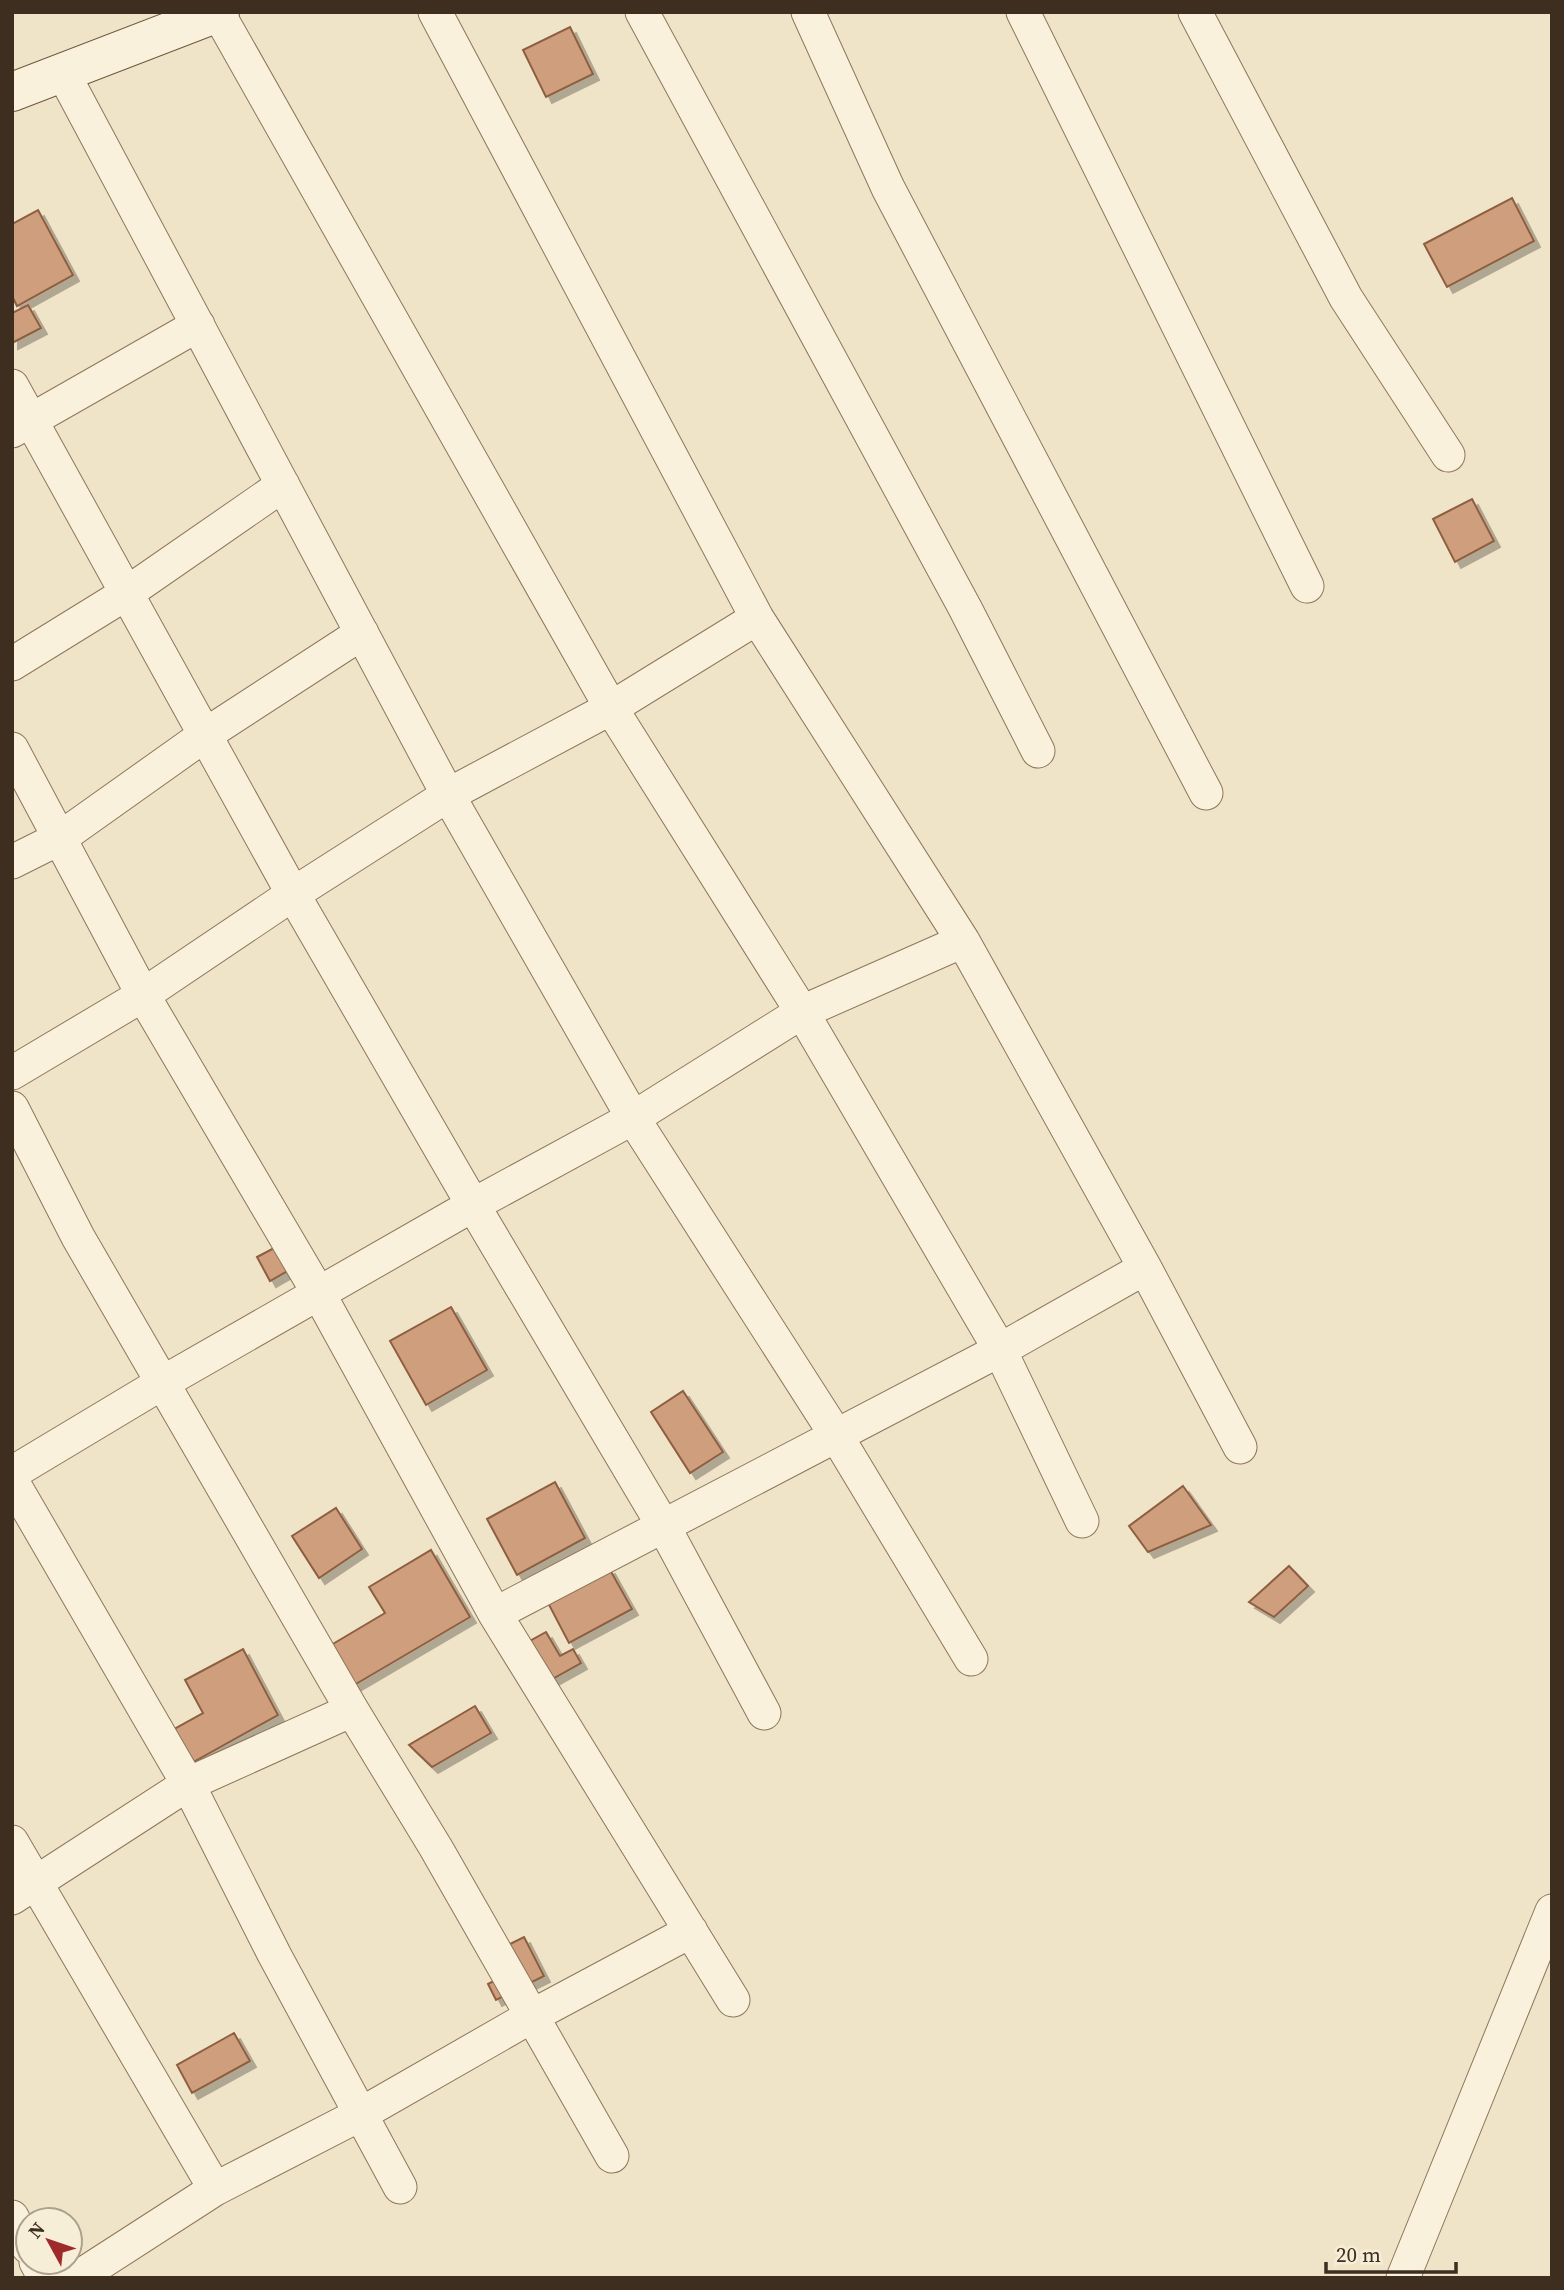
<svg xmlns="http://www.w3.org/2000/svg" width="1564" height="2290" font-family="'Source Serif 4',serif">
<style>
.building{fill:#cf9f7d;stroke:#8d5f41;stroke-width:2;filter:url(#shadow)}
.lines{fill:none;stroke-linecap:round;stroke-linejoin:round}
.minor-casing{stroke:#8d765c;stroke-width:35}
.secondary-casing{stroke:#6f573f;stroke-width:40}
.minor{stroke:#faf1dc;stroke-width:33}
.secondary{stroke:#faf1dc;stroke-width:38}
</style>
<defs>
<filter id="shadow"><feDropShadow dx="6" dy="6" stdDeviation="0" flood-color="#0004"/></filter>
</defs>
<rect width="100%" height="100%" fill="#f0e4c8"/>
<path class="building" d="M570,27l23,47 -47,23 -23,-47z
M1512,198l22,43 -87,46 -23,-43z
M38,210l35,65 -56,31 -5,-10v-72z
M28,305l13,23 -29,15v-30z
M1472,499l22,42 -39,21 -22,-43z
M293,1238l12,23 -35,20 -13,-24z
M451,1307l36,63 -61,35 -36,-64z
M683,1391l40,61 -33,21 -39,-61z
M555,1482l30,56 -68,37 -30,-56z
M1183,1486l28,39 -63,27 -19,-26z
M336,1508l26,41 -43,29 -27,-42z
M431,1550l39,67 -126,74 -23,-40 64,-38 -16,-26z
M1289,1566l19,20 -34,31 -25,-15z
M609,1568l23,41 -63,34 -22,-42z
M546,1632l14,24 13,-7 8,14 -50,28 -21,-39z
M243,1649l35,66 -90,50 -19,-33 34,-19 -18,-33z
M475,1706l16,27 -59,34 -23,-22z
M524,1937l20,39 -48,24 -8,-16 31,-16 -11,-23z
M234,2033l16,28 -58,32 -15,-28z"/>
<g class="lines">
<defs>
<path id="minor" d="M435,12l322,606 206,323 182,327 95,179
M642,12l323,596 73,143
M808,12l80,176 318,605
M1023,12l284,574
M1195,12l151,286 102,157
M218,13l393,695 191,304 198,338 82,171
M63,73l385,722 185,323 203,317 135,224
M12,386l281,508 180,311 191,322 100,186
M12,431l186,-106
M12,664l115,-71 156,-108
M12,749l131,246 176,299 176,320 238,386
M12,862l48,-24 145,-103 157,-102
M12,1073l131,-78 150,-101 155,-99 163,-87 146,-90
M12,1108l66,129 274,473 84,138 176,308
M12,1473l150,-90 311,-178 160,-87 169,-106 161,-71
M12,1481l176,303 86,170 126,233
M495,1614l505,-264 145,-82
M12,1842l203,347
M12,1898l176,-114 164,-74
M12,2217l16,30
M36,2262l7,13 6,3
M77,2278l138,-89 146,-75 171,-98 159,-85
M1403,2278l149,-367"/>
<path id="secondary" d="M12,92l208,-80"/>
</defs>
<use href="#minor" class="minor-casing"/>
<use href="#secondary" class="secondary-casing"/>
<use href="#minor" class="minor"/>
<use href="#secondary" class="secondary"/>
</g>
<rect width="1564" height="2290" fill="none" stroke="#3d2e20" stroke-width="28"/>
<g transform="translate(49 2241) rotate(310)"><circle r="33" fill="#f7eed8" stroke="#ada18e" stroke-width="2"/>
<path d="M0-5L12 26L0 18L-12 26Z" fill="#9e2a2b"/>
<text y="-10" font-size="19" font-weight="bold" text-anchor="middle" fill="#3d2e20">N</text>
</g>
<path d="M1326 2262v10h130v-10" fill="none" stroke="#3d2e20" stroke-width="3.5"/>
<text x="1336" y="2262" font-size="21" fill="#3d2e20" stroke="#f7eed8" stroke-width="5" paint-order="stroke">20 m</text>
</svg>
